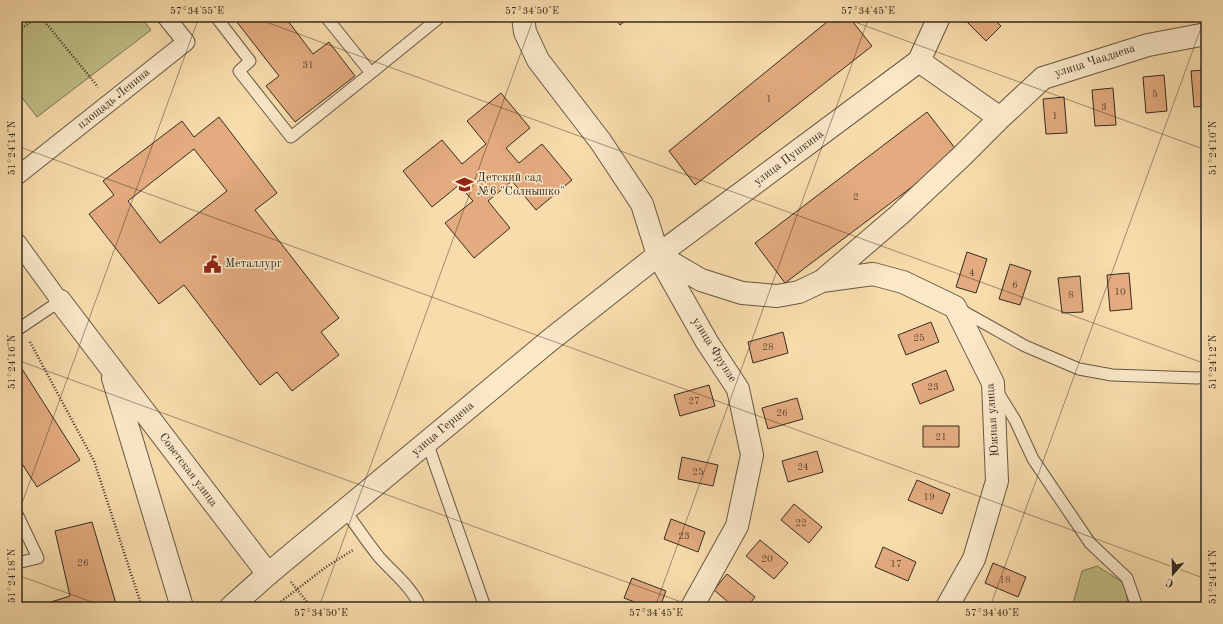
<svg xmlns="http://www.w3.org/2000/svg" width="1223" height="624" font-family="'Old Standard TT',serif">
<style>
.green{fill:#c0bf87;stroke:#7a7654}
.building{fill:#e3ab7f;stroke:#352c21;fill-rule:evenodd}
.lines{fill:none;stroke-linecap:round;stroke-linejoin:round}
.service-casing{stroke:#665844;stroke-width:13}
.pedestrian-casing{stroke:#665844;stroke-width:19}
.minor-casing{stroke:#665844;stroke-width:24}
.tertiary-casing{stroke:#665844;stroke-width:24}
.path{stroke:#352c21;stroke-width:2.5;stroke-dasharray:1 2;stroke-linecap:butt}
.service{stroke:#fae8c9;stroke-width:11}
.pedestrian{stroke:#fae8c9;stroke-width:17}
.minor{stroke:#fae8c9;stroke-width:22}
.tertiary{stroke:#fae8c9;stroke-width:22}
.ticks{fill:none;stroke:#352c21;stroke-width:1;stroke-opacity:0.45}
.labels{text-anchor:middle;dominant-baseline:central;stroke-width:3;stroke-linejoin:round;paint-order:stroke}
.number-label{font-size:10px;fill:#604c38}
.street-label{font-size:12px;fill:#352c21;stroke:#fae8c9}
.poi-label{font-size:12px;fill:#352c21;stroke:#fae8c9;text-anchor:start}
.neatline{fill:none;stroke:#352c21;stroke-width:1.5}
.ticks-label{font-size:10px;text-anchor:middle;fill:#352c21}
</style>
<rect width="100%" height="100%" fill="#f8dcac"/>
<filter id="stains"><feTurbulence type="fractalNoise" baseFrequency=".005" numOctaves="4"/><feColorMatrix values="0 0 0 0 .2 0 0 0 0 .09 0 0 0 0 .02 0 0 0 .5 -.17"/></filter>
<radialGradient id="worn" r=".72"><stop offset=".6" stop-color="#630" stop-opacity="0"/><stop offset="1" stop-color="#630" stop-opacity=".3"/></radialGradient>
<path class="green" d="M17,17h124l10,13 -114,87 -20,-26z
M1097,566l27,17 5,24h-57l10,-36z"/>
<path class="building" d="M233,17h52l28,37 16,-12 26,34 -60,46 -29,-36 13,-10z
M614,17h16l-10,8z
M833,17h16l23,29 -177,139 -26,-34z
M962,17h30l9,9 -15,15z
M1206,70v36l-12,1 -3,-36z
M1164,75l3,36 -21,2 -3,-36z
M1113,88l3,37 -21,1 -3,-36z
M501,93l29,35 -24,20 13,15 23,-19 30,36 -36,30 -24,-29 -24,20 22,27 -36,30 -29,-35 28,-22 -14,-16 -27,22 -29,-36 39,-31 20,24 24,-20 -19,-23z
M1064,97l3,36 -21,1 -3,-35z
M927,112l31,40 -173,131 -30,-40z
M219,117l58,76 -22,17 84,108 -18,14 18,23 -47,36 -15,-19 -17,13 -76,-100 -25,19 -70,-90 25,-19 -11,-14 79,-60 12,16zM194,149l33,42 -67,52 -32,-42z
M967,252l20,7 -11,34 -20,-6z
M1010,264l21,7 -11,34 -21,-6z
M1129,273l3,36 -22,2 -3,-36z
M1080,276l3,36 -21,1 -4,-35z
M931,322l8,20 -33,13 -8,-20z
M783,332l5,21 -35,10 -5,-21z
M17,361l63,99 -43,27 -20,-31z
M946,370l8,20 -34,14 -8,-20z
M709,385l6,21 -35,10 -6,-21z
M797,398l6,21 -35,10 -6,-21z
M923,426h36v21h-36z
M817,451l6,21 -35,10 -6,-21z
M682,457l36,8 -5,21 -35,-7z
M917,480l33,14 -8,20 -34,-14z
M794,504l28,23 -13,16 -28,-23z
M671,519l34,13 -7,20 -34,-13z
M92,522l25,85h-82l35,-11 -15,-65z
M760,540l28,23 -14,16 -28,-23z
M883,547l33,15 -8,19 -33,-14z
M993,563l33,14 -8,20 -33,-14z
M727,574l28,23 -8,10h-13l-20,-17z
M632,578l34,13 -6,16h-12l-24,-9z"/>
<g class="lines">
<defs>
<path id="service" d="M216,17l34,44 -11,10 52,66 80,-64 -45,-56
M371,73l69,-56
M959,309l66,37 54,23 33,6 85,3 9,-1
M17,330l43,-29
M997,391l18,29 18,39 57,84 37,35 10,29
M427,442l58,165
M345,510c11,16 22,32 34,47 14,16 33,30 41,50
M17,514l21,44 -21,5"/>
<path id="pedestrian" d="M17,176l169,-134 -20,-25
M17,242l43,59"/>
<path id="minor" d="M939,17l-20,44 81,57
M658,255l43,25 41,13 35,3 22,-4 23,-11 51,-7 30,8 52,25 38,76 4,98 -23,78 -27,48
M658,255l49,87 31,47 14,66 -15,71 -45,81
M658,255l261,-194
M822,281l77,-66 63,-59 38,-38 43,-40 105,-33 58,-11
M60,301l208,273
M113,378l69,229"/>
<path id="tertiary" d="M231,607l37,-33 281,-233 109,-86 -16,-51 -41,-62 -63,-82 -13,-28 -2,-15"/>
</defs>
<use href="#service" class="service-casing"/>
<use href="#pedestrian" class="pedestrian-casing"/>
<use href="#minor" class="minor-casing"/>
<use href="#tertiary" class="tertiary-casing"/>
<path class="path" d="M41,17l57,70
M17,32l20,-15
M30,342l64,119 48,146
M291,582l20,25
M274,607l52,-40 27,-17"/>
<use href="#service" class="service"/>
<use href="#pedestrian" class="pedestrian"/>
<use href="#minor" class="minor"/>
<use href="#tertiary" class="tertiary"/>
</g>
<path class="ticks" d="M252,17l954,347M841,17l365,133M17,146l1189,433M17,360l678,247M17,517l182,-500M17,575l89,32M319,607l215,-590M655,607l214,-590M990,607l215,-590"/>
<defs>
<symbol id="school-bare" viewBox="-9 -9 18 18"><path d="M0-5L7-2L0 1L-7-2ZM-4 1L0 2.5L4 1V4Q0 6-4 4Z" fill="#8f2418" stroke="#fae8c9" stroke-width="2.5" paint-order="stroke"/></symbol>
<symbol id="civic-bare" viewBox="-9 -9 18 18"><path d="M-.6-6.5H3V-4.5H.6V-3L4-1V1h2V6H-6V1h2V-1L-.6-3ZM-1.2 2.5V6h2.4V2.5Z" fill="#8f2418" stroke="#fae8c9" stroke-width="2.5" paint-order="stroke"/></symbol>
</defs>
<g fill-rule="evenodd">
<use href="#school-bare" x="452" y="172" width="25" height="25"/>
<use href="#civic-bare" x="200" y="252" width="25" height="25"/>
</g>
<g class="labels">
<g class="number-label">
<text x="308" y="65">31</text>
<text x="1155" y="94">5</text>
<text x="769" y="99">1</text>
<text x="1104" y="107">3</text>
<text x="1055" y="116">1</text>
<text x="856" y="197">2</text>
<text x="972" y="273">4</text>
<text x="1015" y="285">6</text>
<text x="1120" y="292">10</text>
<text x="1071" y="295">8</text>
<text x="919" y="338">25</text>
<text x="768" y="347">28</text>
<text x="933" y="387">23</text>
<text x="694" y="401">27</text>
<text x="782" y="413">26</text>
<text x="941" y="437">21</text>
<text x="803" y="467">24</text>
<text x="698" y="472">25</text>
<text x="929" y="497">19</text>
<text x="801" y="523">22</text>
<text x="684" y="536">23</text>
<text x="767" y="559">20</text>
<text x="83" y="563">26</text>
<text x="896" y="564">17</text>
<text x="1005" y="580">18</text>
</g>
<g class="street-label">
<text transform="translate(1095 61) rotate(-18)">улица Чаадаева</text>
<text transform="translate(114 99) rotate(-39)">площадь Ленина</text>
<text transform="translate(789 158) rotate(-37)">улица Пушкина</text>
<text transform="translate(714 350) rotate(58)">улица Фрунзе</text>
<text transform="translate(993 420) rotate(-94)">Южная улица</text>
<text transform="translate(443 429) rotate(-40)">улица Герцена</text>
<text transform="translate(188 470) rotate(53)">Советская улица</text>
</g>
<g class="poi-label">
<text x="477" y="178">Детский сад<tspan x="477" dy="14">№6 "Солнышко"</tspan></text>
<text x="225" y="264">Металлург</text>
</g>
</g>
<rect width="1223" height="624" fill="none" stroke="#f8dcac" stroke-width="44"/>
<g transform="translate(1173 574) rotate(200)" stroke="#fae8c9" stroke-width="3" paint-order="stroke">
<path d="M0-3L7 15L0 10L-7 15Z" fill="#352c21"/>
<text y="-6" font-size="11" font-weight="bold" text-anchor="middle" fill="#352c21">С</text>
</g>
<rect x="22" y="22" width="1179" height="580" class="neatline"/>
<g class="ticks-label">
<text x="197" y="14">57°34'55"E</text>
<text x="532" y="14">57°34'50"E</text>
<text x="868" y="14">57°34'45"E</text>
<text transform="translate(11 148) rotate(-90)" y="4">51°24'14"N</text>
<text transform="translate(1212 148) rotate(-90)" y="4">51°24'10"N</text>
<text transform="translate(11 362) rotate(-90)" y="4">51°24'16"N</text>
<text transform="translate(1212 362) rotate(-90)" y="4">51°24'12"N</text>
<text transform="translate(11 576) rotate(-90)" y="4">51°24'18"N</text>
<text transform="translate(1212 577) rotate(-90)" y="4">51°24'14"N</text>
<text x="321" y="616">57°34'50"E</text>
<text x="656" y="616">57°34'45"E</text>
<text x="992" y="616">57°34'40"E</text>
</g>
<rect width="100%" height="100%" filter="url(#stains)"/>
<rect width="100%" height="100%" fill="url(#worn)"/>
</svg>
